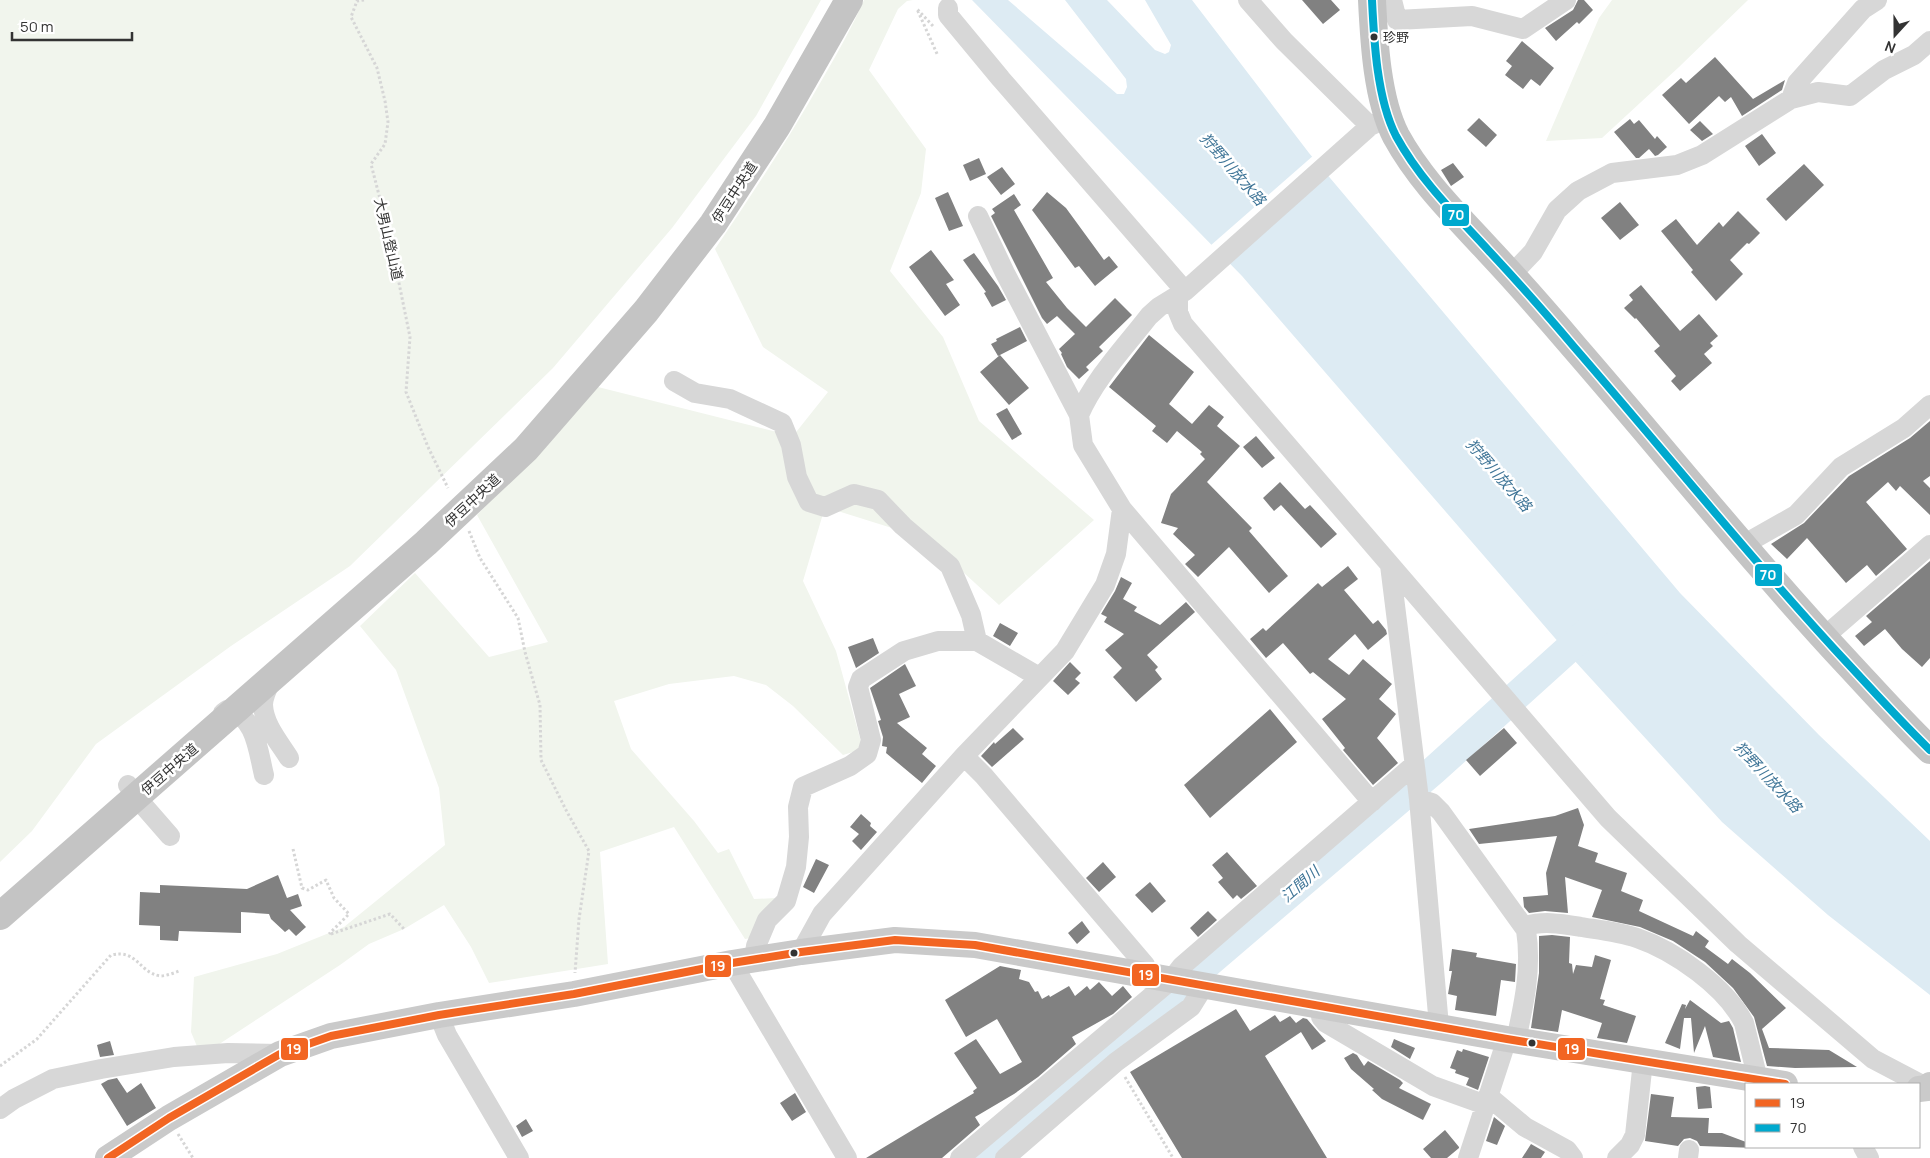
<svg xmlns="http://www.w3.org/2000/svg" width="1930" height="1158" font-family="Manrope,'Noto Sans JP',sans-serif">
<style>
.green{fill:#f1f5ed}
.water{fill:#ddebf3}
.pier{fill:#fff}
.lines{fill:none;stroke-linecap:round;stroke-linejoin:round}
.river{stroke:#ddebf3;stroke-width:29}
.building{fill:#818181}
.path{stroke:#d6d6d6;stroke-width:3;stroke-dasharray:2.5 2.5;stroke-linecap:butt}
.minor{stroke:#d7d7d7;stroke-width:20}
.major{stroke:#cacaca;stroke-width:26}
.highway{stroke:#c4c4c4;stroke-width:28}
.bus-1-casing{stroke:#fff;stroke-width:11}
.bus-2-casing{stroke:#fff;stroke-width:11}
.bus-1{stroke:#f26522;stroke-width:8}
.bus-2{stroke:#00a9ce;stroke-width:8}
.bus-dot{fill:#333;stroke:#fff;stroke-width:2}
.labels{text-anchor:middle;dominant-baseline:central;stroke-width:5;stroke-linejoin:round;paint-order:stroke}
.bus-label{font-size:13px;fill:#333;stroke:#fff;text-anchor:start}
.street-label{font-size:14px;fill:#333;stroke:#fff}
.water-label{font-size:15px;font-style:italic;fill:#3f7597;stroke:#fff}
.line-badge{stroke:#fff;stroke-width:2}
.badge-label{font-size:14px;text-anchor:middle;font-weight:bold;fill:#fff}
</style>
<rect width="100%" height="100%" fill="#fff"/>
<path class="green" d="M0,0h821l-65,116 -84,112 -119,140 -203,198 -119,80 -135,98 -64,87 -32,31z
M864,0h49l-6,1 -9,8 -29,61 57,79 -5,44 -31,78 53,66 36,84 115,99 -95,85 -72,-66 -102,-32 -22,74 33,70 27,98 -20,6 -50,-49 -27,-21 -32,-9 -65,8 -55,17 17,48 63,72 24,32 11,-4 25,50 22,-1 -25,40 -6,1 -71,-112 -74,25 8,112 -119,19 -18,-36 -27,-42 -40,24 -35,15 -29,21 -139,91 -10,-24 3,-55 83,-23 67,-27 101,-82 -6,-57 -43,-118 -36,-44 55,-53 74,84 59,-15 -71,-127 121,-128 195,49 35,-44 -65,-45 -48,-98c38,-56 75,-112 108,-171 15,-26 29,-51 41,-78z
M1612,0h136l-69,67 -77,71 -56,3 53,-123z"/>
<path class="water" d="M972,0h36l109,94h7l3,-7 -1,-8 -61,-79h42l48,50 10,4 4,-2 2,-7 -26,-45h47l117,153 371,440 139,142 111,106v154l-102,-80 -106,-93 -149,-163 -331,-383z"/>
<path class="pier" d="M1314,155l15,18 -103,89 -16,-16z"/>
<g class="lines">
<path class="river" d="M980,1158l453,-387 163,-147"/>
</g>
<path class="building" d="M1302,0h29l9,10 -17,14z
M1578,0h6l9,10 -14,14 -2,-2 -21,19 -11,-13 28,-18z
M1522,41l32,27 -14,18 -9,-7 -8,10 -18,-14 7,-9 -6,-5z
M1715,57l38,42 32,-19 -3,10 -40,26 -11,-19 -6,5 -6,-6 -30,28 -27,-29 19,-17 5,5z
M1479,118l18,17 -11,12 -19,-17z
M1630,119l4,5 5,-4 16,19 2,-3 10,11 -9,8 -3,1 -6,-7 -10,9h-3l-22,-26z
M1700,121l13,13 -11,7 -12,-11z
M1762,134l14,19 -17,13 -14,-20z
M979,158l7,16 -16,7 -7,-16z
M1453,163l11,14 -13,9 -10,-16z
M1804,164l20,21 -38,36 -20,-22z
M1002,167l13,17 -14,11 -14,-18z
M948,192l15,34 -14,5 -14,-33z
M1047,192l19,16 38,52 5,-4 9,11 -23,19 -16,-20 -4,2 -43,-58z
M1014,194l7,11 -7,5 39,68 -7,4 21,26 19,19 29,-29 17,17 -33,32 4,4 -17,16 3,3 -10,9 -12,-12 -6,-13 1,-1 -3,-4 16,-15 -18,-18 -10,8 -5,-6 -51,-102 4,-3 -3,-4z
M1620,202l19,23 -19,15 -19,-22z
M1738,211l22,22 -11,11 -2,-1 -17,17 13,14 -27,27 -25,-29 2,-2 -32,-39 15,-12 21,26 22,-23 4,5z
M931,250l23,30 -8,4 14,21 -15,11 -36,-49z
M974,253l24,33 8,14 -14,7 -8,-14 2,-1 -23,-32z
M1641,285l39,46 19,-17 19,22 -8,7 3,3 -9,8 8,9 -32,28 -9,-10 5,-5 -22,-25 6,-5 -24,-28 -1,1 -11,-11 9,-8 -4,-5z
M1020,327l7,14 -29,15 -7,-12 6,-3 -1,-2z
M1149,335l45,37 -25,32 23,20 17,-19 15,12 -7,9 23,20 -33,36 45,46 -3,3 39,45 -19,17 -40,-46 -31,30 -13,-13 10,-9 -22,-21 5,-6 -17,-5 10,-29 34,-35 -5,-5 2,-2 -25,-21 -10,12 -15,-12 4,-5 -47,-39z
M1000,355l29,33 -20,17 -29,-33z
M1007,408l15,26 -10,6 -16,-26z
M1930,421v55l-7,5 7,7v27l-30,-29 -4,5 -8,-9 -22,20 41,47 -31,27 -9,-11 -21,18 -39,-45 -20,21 -16,-15 33,-21 45,-47 61,-38z
M1256,436l19,22 -13,10 -19,-21z
M1280,482l25,27 5,-4 27,29 -16,14 -40,-43 -7,6 -11,-13z
M1930,561v97l-8,9 -20,-18 -17,-20 -21,17 -9,-10 17,-14 -6,-6z
M1348,566l10,13 -14,11 29,34 5,-4 8,10 1,4 -19,16 -13,-16 -27,25 21,16 14,-16 29,25 -13,15 17,15 -19,24 21,25 -25,22 -30,-35 2,-2 -23,-29 24,-20 -33,-27 -3,2 -27,-31 -17,15 -16,-19 13,-11 3,3 52,-48 4,4z
M1121,577l11,6 -9,16 14,8 -3,4 26,14 26,-23 9,10 -48,43 11,12 -3,3 7,9 -26,23 -23,-25 9,-9 -17,-18 19,-16 -20,-12 3,-5 -6,-3 14,-23z
M1000,623l18,10 -8,13 -17,-10z
M873,638l6,15 -23,15 -8,-21z
M1070,662l11,11 -6,6 5,4 -12,12 -15,-14z
M905,664l11,22 -17,8 11,23 -13,6 30,25 -5,6 14,12 -14,17 -36,-30 1,-6 -5,-1 1,-9 -5,-16 3,-1 -11,-32z
M1270,709l27,33 -87,76 -26,-33z
M1013,728l11,11 -32,28 -11,-11 13,-14 1,2z
M1504,728l13,15 -37,33 -14,-16z
M1578,808l6,17 -6,21 20,7 -3,9 32,11 -6,18 22,9 -4,11 54,25 3,-5 13,10 -4,6 23,17 4,-5 18,14 36,35 -24,21 7,19 60,2 28,17 -62,1 -28,-2 -13,-49 -21,-29 -28,-26 -32,-21 -33,-14 -48,-10 10,-27 -37,-13 3,36 -23,-2 -16,2 -5,-6 -1,-10 25,-2 -2,-22 11,-37 -78,8 -10,-15 86,-13z
M861,814l10,9 -1,3 7,6 -16,18 -9,-9 7,-7 -9,-7z
M1227,852l30,34 -16,13 -4,-4 -4,4 -15,-17 5,-4 -11,-13z
M816,859l13,6 -15,28 -11,-6z
M1103,862l13,15 -17,15 -13,-14z
M278,875l9,23 11,-4 4,12 -12,4 16,17 -10,9 -7,-7 -4,3 -14,-13 -2,-5 -28,-2v21l-62,-2 -1,10 -18,-1v-14l-21,-1 1,-33 20,1v-8l87,4z
M1150,882l16,19 -14,12 -17,-18z
M1208,911l9,9 -19,17 -8,-9z
M1082,921l8,11 -13,12 -9,-11z
M1552,935l18,2 -1,26 3,1 1,10 3,-9 16,2 3,-12 16,5 -11,39 5,1 -2,5 33,11 -9,27 -30,-5 5,-15 -40,-13 -4,22 -27,-4 8,-55v-37z
M1452,949l25,4 -1,4 40,7 -1,18 -14,-2 -5,36 -41,-6 2,-14 -9,-2 4,-23h-3z
M1000,966l21,4 -2,9 10,3 6,10 3,-1 4,8 7,-4 1,2 19,-11 6,10 12,-10 3,4 9,-8 13,14 11,-10 9,11 -19,17 -41,23 4,7 -38,33 -24,17 -39,23 5,8 -38,33h-76l108,-65 -1,-2 4,-3 -23,-35 22,-14 24,35 22,-12 -25,-43 -31,18 -21,-37z
M1690,1000l31,23 8,-2 4,7 8,34 -28,-5 -8,-31 -11,27 -3,-35h-7l-4,31 -15,-6 17,-39 4,1 -1,4z
M1236,1009l14,22 25,-16 5,7 10,-6 6,7 7,-5 4,1 19,22 -14,9 -11,-18 -36,24 62,102h-145l-52,-86z
M1394,1039l21,9 -5,11 -19,-12z
M110,1041l4,14 -14,2 -3,-12z
M1463,1049l26,8 -11,33 -12,-5 3,-7 -14,-5 1,-3 -6,-2 7,-18 5,2z
M1353,1053l4,2 7,11 4,-5 32,19 3,3 -4,5 32,16 -8,16 -41,-21 -10,-9 2,-1 -23,-20 -7,-11z
M117,1078l10,15 14,-10 15,25 -29,18 -26,-42 7,-4z
M1705,1086l5,1 2,21 -14,1 -2,-22z
M795,1093l11,19 -14,9 -12,-18z
M1651,1094l23,3 -3,20 38,1 -1,15h14l24,9v5l9,1 -55,-2 -3,-5 -7,-3 -6,1 -6,7 -33,-5z
M1494,1117l11,9 -8,19 -11,-4z
M526,1119l7,12 -11,6 -6,-11z
M1445,1130l14,17v1l-12,10h-16l-8,-9z
M1531,1144l14,8 -4,6h-19z"/>
<g class="lines">
<path class="path" d="M364,0l-7,1 -6,16 26,51 8,33 3,21 -3,22 -14,20 18,70 21,103 -4,55 22,55 20,41
M933,26l-16,-17 21,47
M469,531l11,27 38,60 7,34 15,53 1,55 26,52 22,39 -10,68 -4,54
M293,849l9,39 6,2 18,-10 8,18 15,16 -20,20
M331,934l59,-20 14,15
M0,1066l37,-27 74,-84c27,-6 27,17 49,21 6,0 14,-3 19,-5
M1125,1077l48,81
M178,1134l15,24"/>
<path class="minor" d="M1248,0l36,41 86,85
M1392,0l5,20 75,-4 51,13 43,-29
M948,8v7l53,64 184,212
M1791,99l6,-16 66,-74 14,-9
M978,216l27,57 74,142 4,30 39,64 250,293
M1511,275l22,-23 24,-42 21,-19 34,-18 65,-8 25,-10 89,-56 27,-7 32,4 34,-26 30,-15 16,-14
M1178,297v15l5,12 425,494 130,126 135,115 57,30
M674,381l21,12 35,6 52,24 9,22 6,32 12,25 16,5 29,-13 24,6 25,26 47,40 21,49 6,26 62,36
M1079,415c16,-37 46,-68 70,-99l10,-9 26,-16 185,-165 19,-9
M1743,545l53,-30 45,-48 63,-39 26,-23
M1390,565l29,234 20,227
M1824,637l106,-92
M272,679c-4,8 -9,17 -9,26 1,20 16,37 26,53
M223,713l4,-3c29,5 31,41 37,65
M964,756l20,20 161,189 3,11
M128,785l8,12 34,39
M1419,799l13,4 9,9 85,118c6,38 -2,74 -10,110
M1524,927c17,-7 39,-3 57,0 19,3 38,5 56,11 38,13 89,49 107,85l15,61
M801,952l21,-38 142,-158 101,-105 40,-66 11,-31 6,-45
M754,959l2,-13 11,-26 19,-19 10,-34 3,-30 -1,-30 5,-20 47,-21 17,-12 4,-14 -13,-53 3,-8 43,-28 34,-10h39
M732,963l115,195
M1322,1006l-1,11 5,6 107,63 53,19
M439,1015l8,20 72,123
M1488,1096l37,31 42,23 6,8
M0,1109l14,-10 39,-20 48,-10 73,-12 54,-4 52,1
M1863,1147l6,11
M960,1158l211,-178 11,-14 232,-201
M1005,1158l111,-96 75,-55 13,-21
M1468,1158l39,-119
M1617,1158l13,-13 5,-10 8,-74
M1688,1158l1,-8"/>
<path class="major" d="M1919,1089l8,-1 3,-3
M108,1158l61,-40 111,-64 51,-18 108,-21 135,-21 158,-31 69,-11 94,-12 80,5 532,94 278,45"/>
<path class="highway" d="M1372,0c2,41 5,99 24,136 24,44 60,79 93,115 30,32 58,64 86,97 92,106 180,216 276,319 26,28 51,56 79,83
M0,916l426,-373 100,-94 120,-138 67,-87 64,-98 72,-126"/>
<defs>
<path id="bus-1" d="M108,1158l61,-40 111,-64 51,-18 108,-21 135,-21 158,-31 69,-11 94,-12 80,5 532,94 278,45"/>
<path id="bus-2" d="M1372,0c2,41 5,99 24,136 24,44 60,79 93,115 30,32 58,64 86,97 92,106 180,216 276,319 26,28 51,56 79,83"/>
</defs>
<use href="#bus-1" class="bus-1-casing"/>
<use href="#bus-2" class="bus-2-casing"/>
<use href="#bus-1" class="bus-1"/>
<use href="#bus-2" class="bus-2"/>
</g>
<g class="bus-dot">
<circle cx="1374" cy="37" r="4.5"/>
<circle cx="794" cy="953" r="4.5"/>
<circle cx="1532" cy="1043" r="4.5"/>
</g>
<g class="labels">
<g class="bus-label">
<text x="1383" y="37">珍野</text>
</g>
<g class="street-label">
<text transform="translate(734 192) rotate(-57)">伊豆中央道</text>
<text transform="translate(389 239) rotate(77)">大男山登山道</text>
<text transform="translate(472 500) rotate(-43)">伊豆中央道</text>
<text transform="translate(169 769) rotate(-41)">伊豆中央道</text>
</g>
<g class="water-label">
<text transform="translate(1233 169) rotate(49)">狩野川放水路</text>
<text transform="translate(1499 475) rotate(49)">狩野川放水路</text>
<text transform="translate(1768 777) rotate(47)">狩野川放水路</text>
<text transform="translate(1300 884) rotate(-41)">江間川</text>
</g>
</g>
<g class="line-badge">
<rect x="1441" y="203" width="29" height="24" rx="5" fill="#00a9ce"/>
<rect x="1754" y="563" width="29" height="24" rx="5" fill="#00a9ce"/>
<rect x="704" y="954" width="28" height="24" rx="5" fill="#f26522"/>
<rect x="1131" y="963" width="29" height="24" rx="5" fill="#f26522"/>
<rect x="280" y="1037" width="29" height="24" rx="5" fill="#f26522"/>
<rect x="1557" y="1037" width="29" height="24" rx="5" fill="#f26522"/>
</g>
<g class="badge-label">
<text x="1456" y="220">70</text>
<text x="1768" y="580">70</text>
<text x="718" y="971">19</text>
<text x="1146" y="980">19</text>
<text x="294" y="1054">19</text>
<text x="1572" y="1054">19</text>
</g>
<rect x="1745" y="1083" width="175" height="65" fill="#ffffff" stroke="#adadad"/>
<rect x="1755" y="1099" width="25" height="8" fill="#f26522" stroke="#adadad"/>
<text x="1790" y="1108" font-size="15" fill="#333333">19</text>
<rect x="1755" y="1124" width="25" height="8" fill="#00a9ce" stroke="#adadad"/>
<text x="1790" y="1133" font-size="15" fill="#333333">70</text>
<g transform="translate(1895 35) rotate(201)" stroke="#ffffff" stroke-width="4" paint-order="stroke">
<path d="M0-4L9 19L0 12L-9 19Z" fill="#333333"/>
<text y="-8" font-size="14" font-weight="bold" text-anchor="middle" fill="#333333">N</text>
</g>
<path d="M12 32v8h120v-8" fill="none" stroke="#333333" stroke-width="2.5"/>
<text x="20" y="32" font-size="15" fill="#333333" stroke="#ffffff" stroke-width="4" paint-order="stroke">50 m</text>
</svg>
